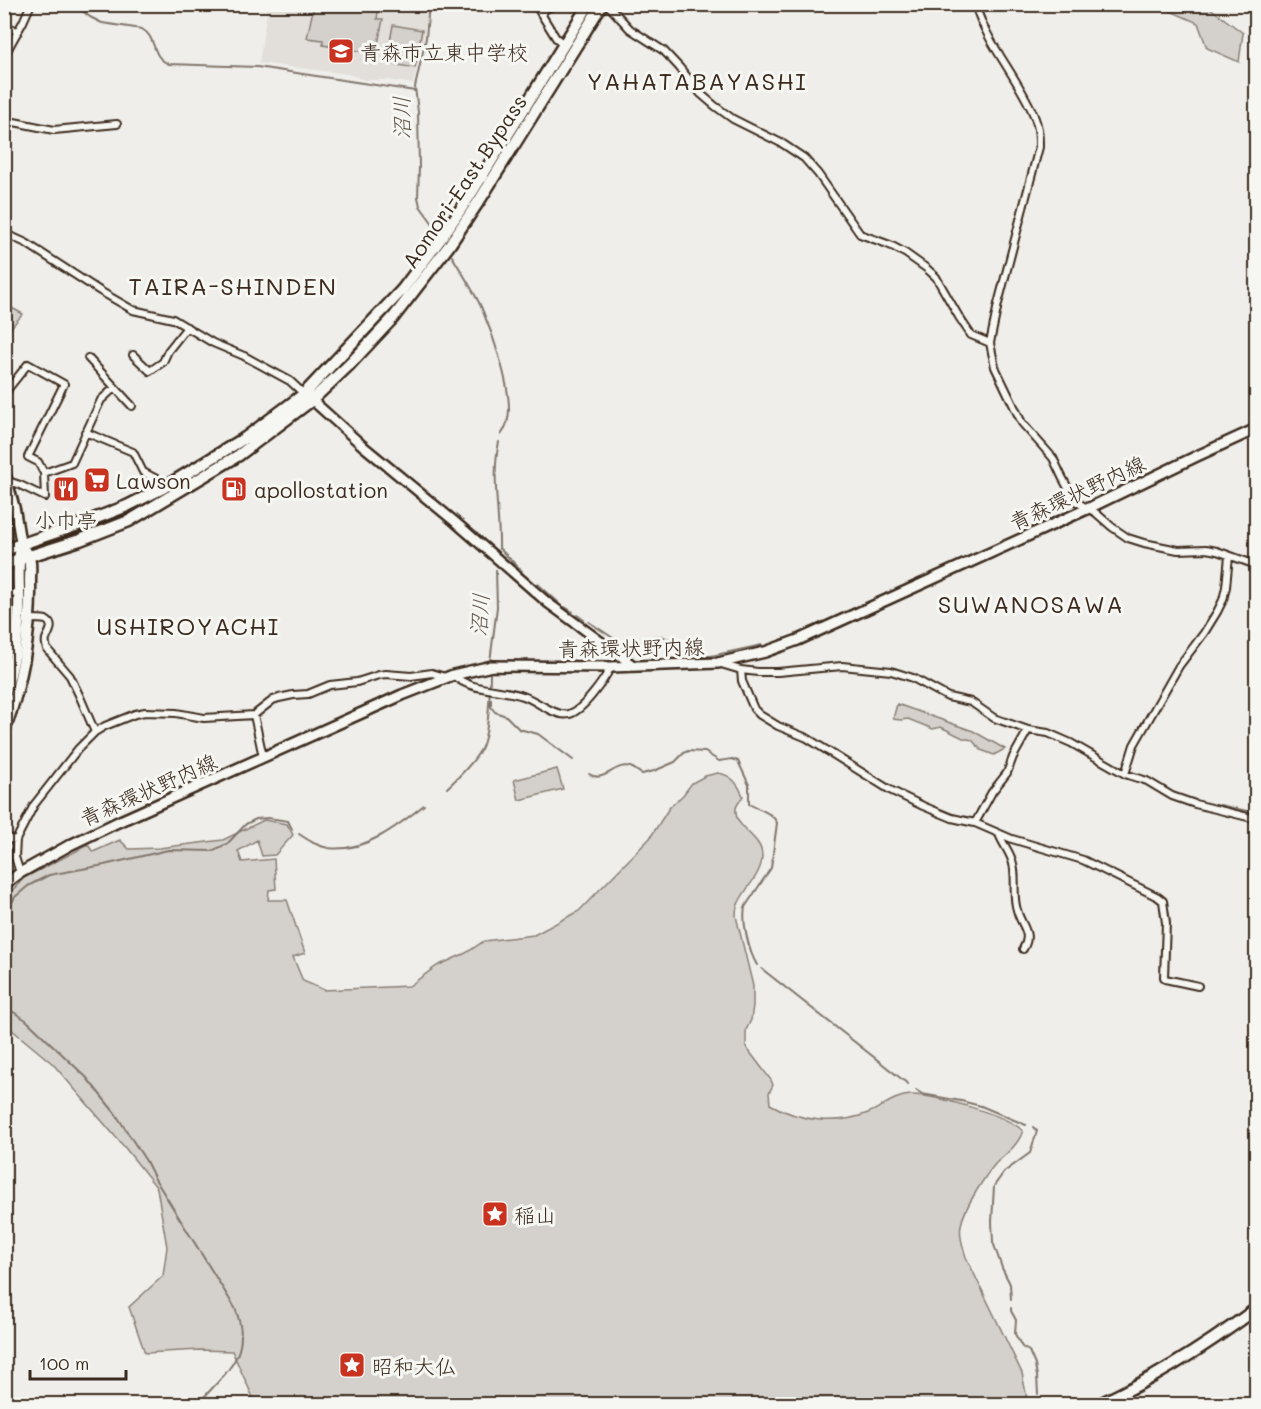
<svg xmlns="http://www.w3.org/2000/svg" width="1261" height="1409" font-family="Mali,'Klee One',sans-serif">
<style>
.built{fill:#e2dfdb}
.green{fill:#d4d1cc;stroke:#887e75;stroke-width:1.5}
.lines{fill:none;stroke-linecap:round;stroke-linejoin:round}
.stream{stroke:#81766d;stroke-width:2}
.street-casing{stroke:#3b2a1e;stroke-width:10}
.secondary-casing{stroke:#3b2a1e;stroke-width:13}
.primary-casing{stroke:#3b2a1e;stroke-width:14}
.highway-casing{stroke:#3b2a1e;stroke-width:15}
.street{stroke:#f6f6f2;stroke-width:6}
.secondary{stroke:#f6f6f2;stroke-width:8}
.primary{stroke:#f6f6f2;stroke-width:9}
.highway{stroke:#f6f6f2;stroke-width:10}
.labels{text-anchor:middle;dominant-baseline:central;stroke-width:6;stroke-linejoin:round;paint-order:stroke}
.poi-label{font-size:21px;fill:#3b2a1e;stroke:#f6f6f2;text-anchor:start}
.street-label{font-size:21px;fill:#3b2a1e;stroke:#f6f6f2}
.water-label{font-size:22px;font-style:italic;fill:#64564c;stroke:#f6f6f2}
.quarter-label{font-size:24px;letter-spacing:1.5px;fill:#3b2a1e;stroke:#f6f6f2}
</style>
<rect width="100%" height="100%" fill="#efeeea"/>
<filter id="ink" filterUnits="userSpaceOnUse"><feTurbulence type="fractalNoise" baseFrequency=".0167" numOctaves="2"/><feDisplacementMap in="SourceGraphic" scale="12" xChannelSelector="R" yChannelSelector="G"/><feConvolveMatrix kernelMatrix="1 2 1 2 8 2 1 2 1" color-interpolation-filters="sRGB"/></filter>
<g filter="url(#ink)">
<path class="built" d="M268,5h160l-4,35 -11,44 -26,-4h-22l-17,-6 -89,-11z"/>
<path class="green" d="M314,5h65l-2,14h6l-7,35 -53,-9v-5l-16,-2z
M1140,5h66l37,28 -4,29 -32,-14 -9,-25 -41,-18z
M393,25l29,5 -7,38 -29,-5z
M8,306l15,8 -15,17 -3,-1 -1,-21z
M897,704l76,27 32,18 -11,6 -13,-5 -9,-10 -9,-2 -22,-11 -8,2 -25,-10 -7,1 -8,-1z
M557,769l6,20 -44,11 -5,-20z
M718,773c14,2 20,11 25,23 -2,4 -6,8 -7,12 -3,21 26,27 26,48 0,20 -19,33 -25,51 -1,3 -1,6 -1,9l17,70v19l-2,15 -5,10v17l25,33 2,5 -4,8 1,11c29,17 66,22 98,9 13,-5 26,-17 42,-18 22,-1 98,20 113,36 -5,14 -16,22 -27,32 -11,13 -32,45 -35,62 -2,11 2,22 5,32l56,116 6,31h-772l-24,-53 -32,-1 -55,3 -16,-46 34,-31 4,-29 -10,-59 -31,-39 -73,-85 -48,-40 -1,-124 2,-3 18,-19 64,-33 5,7 27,-12 9,9 30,-1 64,-8 41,-20 23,4 6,11 -18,20 -13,1 -5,-16 -19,11 4,11 32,-3 2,30 -7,1 -1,10h19l18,53 -12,4 10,24 21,9 85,-4 28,-20 29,-13 18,-12 50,-6 45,-24 71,-73 19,-30 14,-13 9,-12 13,-7z"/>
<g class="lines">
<path class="stream" d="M74,4l16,13 12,6 40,6c16,9 8,28 27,35l88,3 158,24
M429,4l-3,34 -11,49 3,25 1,55 -1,30 2,9 16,22
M452,256c10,17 22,35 30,53 11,26 27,72 27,100 0,9 -2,18 -8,26
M499,442c-8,35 1,71 0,107
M500,549l22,22
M538,584l20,18
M565,607l8,5
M577,615l7,5
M589,622l27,18
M622,644l7,6c8,-3 14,-9 22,-13 13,-5 31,10 39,19h21l51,-11
M490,662l7,-55 -1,-37
M491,699v8l4,5 11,4 13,13 19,5 35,26
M589,774c15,10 26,-12 41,-7 4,1 8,5 12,7l12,-3 21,-9 9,-9 4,-2 17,1 14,9 13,-2 6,2 11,24v19c10,6 23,8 28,19l-6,45 -26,39c-3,16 4,45 12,58
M447,788c12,-11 26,-25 34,-39 8,-15 9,-58 9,-75
M1220,805l36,8
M299,834c9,6 18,12 29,14 36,5 70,-22 96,-43
M4,917l11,-20 13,-11 21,-11 55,-10 64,-15 44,1 15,-7 19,-20 10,-5 12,-1 20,3 4,8
M762,969l146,115
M4,1006l22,14 60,57 29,36 31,48 9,18 80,129c19,47 -10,64 -37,96
M916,1090l6,4 39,7 20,5 45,19
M1011,1299l-1,-15 -8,-16 -9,-26 -1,-20 2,-36 10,-14 26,-19 7,-22 -4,-4
M1011,1308v3l5,9 -1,14 7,13 7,4 6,14 2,11 1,18
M1039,1401l1,3"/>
<defs>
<path id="street" d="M535,4l21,34 8,6
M607,4l23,25 34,22 15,16 22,27 14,12 18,13 50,25 21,14 14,16 42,60 30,11 15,8 21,15 10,9 23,40 12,18 19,8
M975,4c10,34 34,63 51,95 5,9 10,19 12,30 1,6 1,12 1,18l-41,157 -8,39 5,24 27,56 31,35 9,19 13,24 21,12 16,14 16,11 16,5 34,7 28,-1 11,2 39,14
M541,14l6,-6 10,-4
M4,24l14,8
M4,56l19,-34 8,-18
M4,120l50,10 63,-6
M4,233l22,10 74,48 33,19 40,9 40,24 31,13 46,25 14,13
M133,355l17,16 13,-9 5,-11 19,-24
M88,358l44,48
M4,394l24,-30 36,20 -36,73 10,5 6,11 1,24 -25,-12 -12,-4
M85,432l48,20 10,20 25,13
M44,473l28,-10 29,-63 13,-12
M4,595l1,-3 14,2
M29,619c5,0 12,0 17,1 9,5 3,12 0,19 -1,4 0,6 1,10l23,27 10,21 15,35
M721,664l20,6 17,2h20l64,-6 49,5 22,7 35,19 23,5 23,16 34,12 20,3 23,10 54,31 22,7 25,15 23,8 61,15
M741,670l1,11 12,28 6,6 18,11 29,12 83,52 33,16 29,12 23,5 37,16 71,21 75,37 5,4 3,22 -2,54 1,2 33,7
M453,675c19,17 46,13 70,21 13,4 34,22 46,18 14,-3 35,-34 42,-47
M254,715l9,42
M1125,774l9,-29 45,-79 25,-33 13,-21 6,-12 3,-13 3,-31
M975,823l17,-31 15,-19 6,-16 15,-27
M999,834c4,11 12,19 14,30 4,15 -1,31 4,46 4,16 16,23 6,39
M4,842l6,-3 6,1
M20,873l-5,-16 1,-17 18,-35 44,-56 17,-17 10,-6 30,-12 10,-2 31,1 28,5 50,-3 19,-15 6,-2 14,-3 15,-1 22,-9 27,-3 22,-7 7,-1 25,2 21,-3 13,4"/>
<path id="secondary" d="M312,400l51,46 91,75 94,82 86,63
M4,468l11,41 6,36"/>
<path id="primary" d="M4,885l16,-12 50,-28 48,-23 284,-127 51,-20 39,-9 119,1 107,-4 47,-11 33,-12 289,-131 110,-53 59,-27"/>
<path id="highway" d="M4,550l77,-26 46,-18 36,-18 82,-50 59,-44 98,-104 40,-53 27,-40 120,-193
M4,564l76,-24 49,-19 110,-66 73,-55 38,-36 43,-46 55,-71 33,-49 121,-194
M4,695c9,-27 14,-56 15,-85 1,-19 -2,-38 1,-57
M4,731c18,-48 27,-100 26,-151 0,-9 2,-20 -4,-28
M1099,1404c56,-25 108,-59 157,-95"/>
</defs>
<use href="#street" class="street-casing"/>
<use href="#secondary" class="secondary-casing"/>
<use href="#primary" class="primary-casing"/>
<use href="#highway" class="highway-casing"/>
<use href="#street" class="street"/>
<use href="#secondary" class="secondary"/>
<use href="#primary" class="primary"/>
<use href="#highway" class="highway"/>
</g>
</g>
<defs>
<symbol id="school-square" viewBox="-11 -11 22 22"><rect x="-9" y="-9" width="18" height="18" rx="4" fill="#c8321e" stroke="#f6f6f2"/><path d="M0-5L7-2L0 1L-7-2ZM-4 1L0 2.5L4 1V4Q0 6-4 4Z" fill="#fff"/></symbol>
<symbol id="supermarket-square" viewBox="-11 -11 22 22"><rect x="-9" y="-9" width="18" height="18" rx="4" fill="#c8321e" stroke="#f6f6f2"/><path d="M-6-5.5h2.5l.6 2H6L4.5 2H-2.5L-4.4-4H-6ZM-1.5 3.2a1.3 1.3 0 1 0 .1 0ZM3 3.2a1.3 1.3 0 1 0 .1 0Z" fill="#fff"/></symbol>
<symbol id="restaurant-square" viewBox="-11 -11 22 22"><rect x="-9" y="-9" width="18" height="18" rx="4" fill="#c8321e" stroke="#f6f6f2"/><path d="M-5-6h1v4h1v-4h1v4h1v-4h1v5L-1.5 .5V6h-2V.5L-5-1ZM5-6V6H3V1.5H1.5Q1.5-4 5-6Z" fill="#fff"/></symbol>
<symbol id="fuel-square" viewBox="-11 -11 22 22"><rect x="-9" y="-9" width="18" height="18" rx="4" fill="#c8321e" stroke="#f6f6f2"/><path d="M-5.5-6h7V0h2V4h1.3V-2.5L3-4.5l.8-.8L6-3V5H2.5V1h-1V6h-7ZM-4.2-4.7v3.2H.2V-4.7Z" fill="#fff"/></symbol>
<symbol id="sight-square" viewBox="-11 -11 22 22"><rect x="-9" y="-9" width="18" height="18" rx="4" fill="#c8321e" stroke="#f6f6f2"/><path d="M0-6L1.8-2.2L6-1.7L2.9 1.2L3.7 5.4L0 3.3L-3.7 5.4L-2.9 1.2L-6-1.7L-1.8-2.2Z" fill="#fff"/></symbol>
</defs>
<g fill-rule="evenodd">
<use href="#school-square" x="326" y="36" width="30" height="30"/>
<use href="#supermarket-square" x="82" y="465" width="30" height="30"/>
<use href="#restaurant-square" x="51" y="474" width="30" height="30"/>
<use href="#fuel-square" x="219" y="474" width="30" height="30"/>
<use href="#sight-square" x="480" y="1199" width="30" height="30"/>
<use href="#sight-square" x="337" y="1350" width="30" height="30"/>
</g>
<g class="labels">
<g class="poi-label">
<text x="360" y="51">青森市立東中学校</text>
<text x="116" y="480">Lawson</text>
<text x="254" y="489">apollostation</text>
<text x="66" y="519" text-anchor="middle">小巾亭</text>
<text x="514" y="1214">稲山</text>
<text x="372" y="1365">昭和大仏</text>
</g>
<g class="street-label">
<text transform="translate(464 181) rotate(-56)">Aomori-East Bypass</text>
<text transform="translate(1077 492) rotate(-25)">青森環状野内線</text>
<text transform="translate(631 647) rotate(-1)">青森環状野内線</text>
<text transform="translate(148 789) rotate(-24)">青森環状野内線</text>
</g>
<g class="water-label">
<text transform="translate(401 118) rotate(-91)">沼川</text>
<text transform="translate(479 615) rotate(-86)">沼川</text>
</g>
<g class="quarter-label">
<text x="697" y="80">YAHATABAYASHI</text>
<text x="233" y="285">TAIRA-SHINDEN</text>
<text x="1031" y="603">SUWANOSAWA</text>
<text x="188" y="625">USHIROYACHI</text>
</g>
</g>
<rect width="1261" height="1409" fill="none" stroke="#f6f6f2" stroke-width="24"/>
<rect x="12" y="12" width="1237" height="1385" fill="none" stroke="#3b2a1e" stroke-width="2" filter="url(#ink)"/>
<path d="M30 1370v9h96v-9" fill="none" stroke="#3b2a1e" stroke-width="3"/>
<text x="39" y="1370" font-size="18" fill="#3b2a1e" stroke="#f6f6f2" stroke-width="4.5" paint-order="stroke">100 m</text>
</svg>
